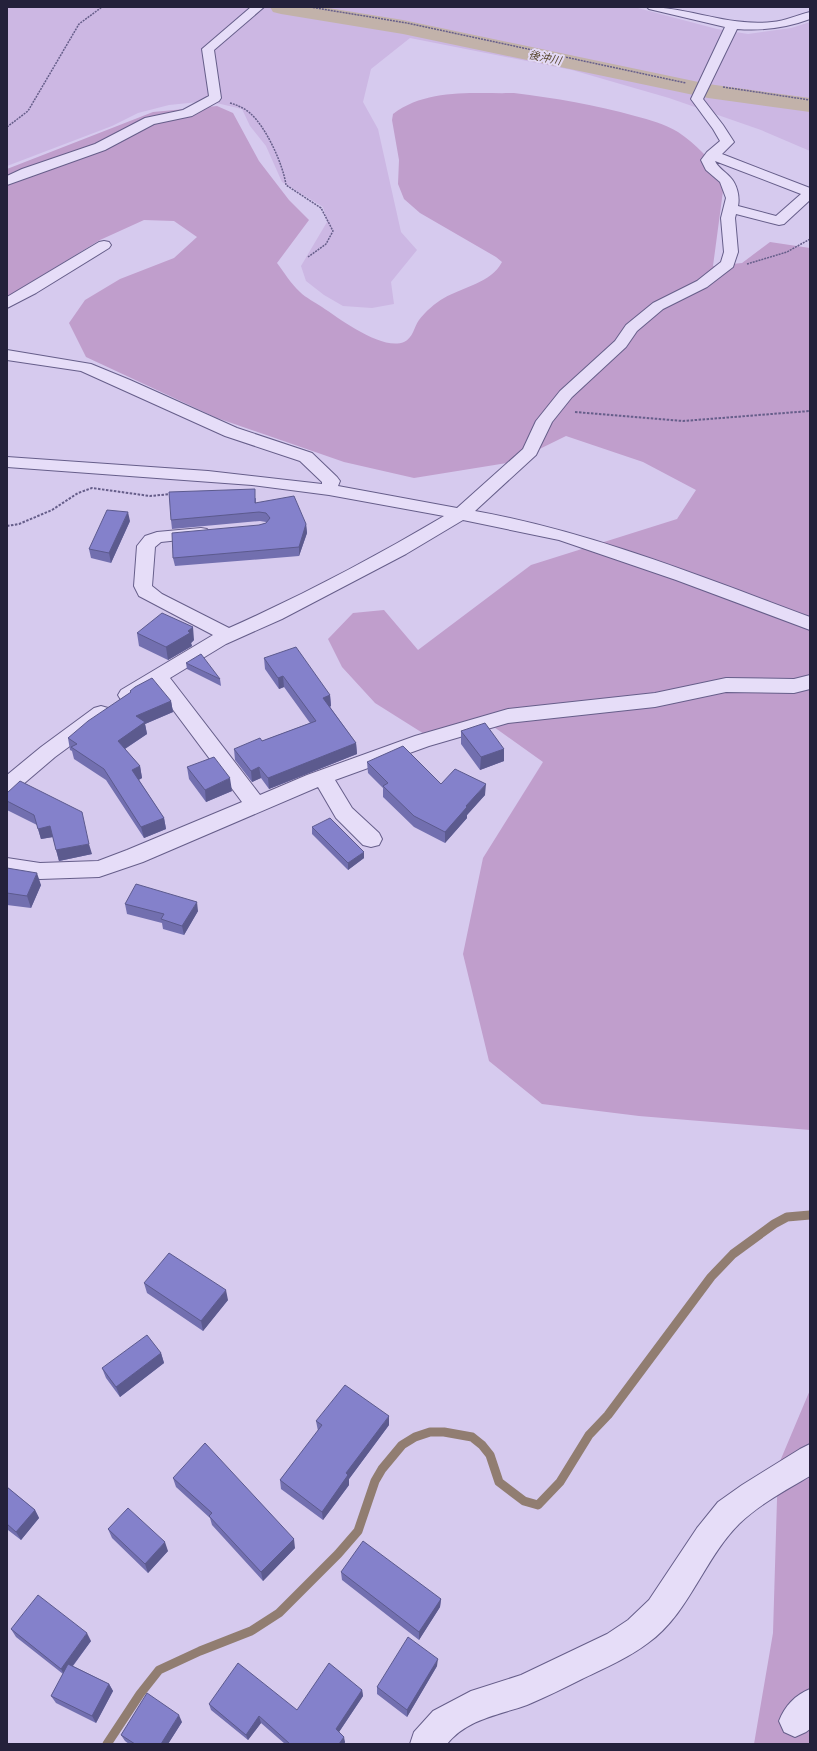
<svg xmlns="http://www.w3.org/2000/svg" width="817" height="1751" font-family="'Noto Serif','Noto Sans JP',serif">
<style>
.farmland{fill:#ccb7e3}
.green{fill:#c09ecc}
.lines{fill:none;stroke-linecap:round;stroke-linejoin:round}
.stream{stroke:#917d71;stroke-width:9}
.river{fill:#c2b2aa;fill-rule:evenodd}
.minor-casing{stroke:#665e8a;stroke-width:2}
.path-far1{stroke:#665e8a;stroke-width:1.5;stroke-dasharray:2 1;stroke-linecap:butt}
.path{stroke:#665e8a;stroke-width:2;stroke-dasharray:2.5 1.5;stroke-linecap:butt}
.minor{fill:#e6ddf8;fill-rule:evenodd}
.wall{fill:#726faf}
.shaded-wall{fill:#5c5a8e}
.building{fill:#8481cb;stroke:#5c5a8e}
.labels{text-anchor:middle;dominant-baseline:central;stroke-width:4;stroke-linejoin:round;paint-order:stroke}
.far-water-label{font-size:11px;font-style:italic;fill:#5a4931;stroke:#e3d9f5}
</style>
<rect width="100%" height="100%" fill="#d6caee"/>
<path class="farmland" d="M7,7h627l83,22 31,5 43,-6 19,-6v129l-49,-21 -92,-32 -97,-28 -162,-32 -39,31 -8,33 15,27 23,103 16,18 -26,32 3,22 -22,4 -29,-2 -19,-11 -18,-14 -5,-15 26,-44 -4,-15 -41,-25 -16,-36 -16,-20 -8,-17 -34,-8 -39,4 -31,8 -26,13 -105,40z"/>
<path class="green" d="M514,93c41,5 82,12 121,23 15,4 30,8 43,16 18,12 33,29 47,44l-12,90 29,-3 28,-21 40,6v882l-171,-14 -97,-12 -53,-43 -26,-107 20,-96 60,-96 -56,-40 -58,15 -54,-34 -33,-36 -14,-28 25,-26 31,-3 34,40 113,-85 146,-46 19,-29 -53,-28 -77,-26 -53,26 -99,16 -70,-16 -127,-44 -131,-61 -17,-34 16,-23 35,-21 54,-21 23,-21 -23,-16 -30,-1 -44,20 -82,50 -11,9v-130l146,-57 64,-6 16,7 26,48 30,39 20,20 -32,43c7,9 14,21 23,29 6,6 15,10 22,15 18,12 60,44 82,35 9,-4 10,-15 15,-22 6,-8 16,-17 25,-22 19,-11 47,-15 58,-36l-6,-5 -76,-44 -16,-14 -6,-15 1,-24 -7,-40 1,-6c34,-26 81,-20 121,-21z
M810,1390v354h-56l19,-111 5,-167z"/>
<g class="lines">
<path class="stream" d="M107,1744l33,-50 19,-24 41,-19 51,-20 28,-18 59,-59 20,-23 17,-50 7,-12 20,-24 13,-8 15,-5h14l28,5 10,8 8,10 9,27 25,19 14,4 22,-23 29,-47 19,-20 103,-138 22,-23 41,-30 13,-7 23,-2"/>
<path class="river" d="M270,7h52l81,13 305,64 102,14v14l-102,-14 -305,-64 -122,-20 -8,-2z"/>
<defs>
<path id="minor" d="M251,7h13l-50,43 7,48 -2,3 -27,15 -38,8 -49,26 -98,35v-9l15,-7 73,-25 50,-26 38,-8 26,-14 -7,-47z
M647,7c42,0 82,20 125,15 13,-1 25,-7 38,-10v7c-24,9 -48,12 -73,10l-34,70 20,26 11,17 -12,12 88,34v12l-26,24 -5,1 -43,-11 -1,4 3,34 -5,15 -26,20 -44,22 -26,22 -11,16 -54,50 -20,25 -16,33 -61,56c116,21 225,65 335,106v13l-134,-50 -117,-40 -96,-20 -57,34 -124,65 -56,25 -56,34 90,117 47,-20 108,-39 93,-27 147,-16 71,-15 68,1 16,-4v14l-16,4 -68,-1 -71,15 -147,16 -79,23 -94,34 17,28 27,25 3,6 -3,6 -8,2 -8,-2 -27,-27 -18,-31 -175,75 -44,15 -59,2 -33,-5v-16l33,5 58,-2 29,-11 115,-48 -86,-115c-11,7 -22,17 -35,13l-3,-5 3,-5 92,-55 -74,-39 -5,-10 3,-40 8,-10 12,-4 44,-4 6,1 3,4 -3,4 -46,5 -6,5 -3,39 10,8 67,34c74,-33 146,-71 215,-112l-115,-21 -77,-10 -245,-18v-10l201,14 114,13v-2l-22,-21 -75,-25 -144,-65 -74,-11v-10l84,14 39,16 107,48 75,25 25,24 3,4 -2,5 119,22 66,-59 13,-28 24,-30 55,-50 11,-16 27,-22 44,-22 24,-19 3,-10 -3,-34 5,-20 -6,-16 -14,-12 -5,-10 6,-8 13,-11 -7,-12 -22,-30 34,-72 -76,-18zM715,161l86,33 -25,22 -38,-10c2,-9 -1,-22 -8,-29 -5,-6 -12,-9 -15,-16z
M104,241l5,1 2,3 -2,3 -73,45 -29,15v-11l92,-55z
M101,706l7,2 3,5 -3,5 -53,39 -41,35 -7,3v-20l34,-28 53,-39z
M810,1444v32c-24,14 -50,28 -70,47 -36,35 -51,91 -92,120 -20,15 -43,25 -66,36 -18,9 -36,18 -55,26 -28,10 -60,14 -80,39h-37l4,-12 19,-21 38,-20 50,-16 86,-41 21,-14 21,-20 48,-72 21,-26 24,-17 58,-36z
M810,1689v40l-4,3 -11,5 -11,-5 -5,-11c6,-15 16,-26 31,-32z"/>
</defs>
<use href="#minor" class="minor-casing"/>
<path class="path-far1" d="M310,7l97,16 279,60
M723,87l87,13
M230,103c7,2 14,5 20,10 16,14 33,51 36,72l35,23 12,23 -7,13 -18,13
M7,127l21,-16 51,-87 23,-17
M747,264l40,-12 23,-13"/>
<path class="path" d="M575,412l108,9 127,-10
M7,526l12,-2 33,-14 26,-17 14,-5 58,8 22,-2"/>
<use href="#minor" class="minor"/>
</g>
<path class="wall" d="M256,498v5l50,21 1,9 -8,23 -124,10 -2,-8 86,-33 7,-2 1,-1h-1l-6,-1 -88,8 -1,-9z
M130,521l-19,42 -20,-5 -2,-9z
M137,633l57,7 -3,3 1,3 -24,14 -29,-14z
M264,658l66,37 1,11 -1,1 26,36 1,11 -88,35 -8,-11 -9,4 -17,-22 -1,-11 28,-8 48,-18 -26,-36 -5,2 -14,-20z
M186,663l34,16 1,7 -34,-17z
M130,691l41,10 2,11 -28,12 2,10 -22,15 15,17 2,12 -3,2 25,38 2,11 -22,9 -38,-58 -32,-21 -2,-8 -2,-1 -2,-12 62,-45z
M461,731l43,18v12l-24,9 -19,-26z
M367,762l74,22 44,11 -18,20v3l-22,25 -31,-16 -31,-30v-9l-15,-15z
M187,767l45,24 -26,11 -17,-23z
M7,793l85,61 -33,7 -6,-24 -12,2 -4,-14 -30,-15z
M312,827l52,31 -16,12 -36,-36z
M7,868l34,17 -10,23 -24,-3z
M125,904l73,7 -14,24 -21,-6 -1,-6 -35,-9z
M144,1283l84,17 -25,31 -56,-38z
M161,1353l3,10 -44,34 -14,-19 -4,-10z
M316,1421l73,4 -40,54v6l-26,35 -42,-31 -1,-9 38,-49z
M173,1478l122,70 -32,33 -51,-56 -2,-7 -34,-31z
M7,1487l28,23 4,8 -18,22 -13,-10 -1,1z
M108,1529l60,22 -20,22 -36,-35z
M341,1572l100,27 -1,8 -21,33 -77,-60z
M11,1629l80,12 -18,25 36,18 4,7 -17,32 -40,-20 -5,-7 12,-22 -47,-37z
M437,1666l-30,51 -30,-23v-7z
M362,1690l1,6 -24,36 6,10 -1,2h-59l-24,-21 -13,17 -37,-30 -2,-6 88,6z
M182,1722l-14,22h-39l-4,-3 -4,-6z"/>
<path class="shaded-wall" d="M128,512l2,9 -19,42 -2,-10z
M306,524l1,9 -8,23v-9z
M193,627l1,13 -3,3 1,3 -24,14 -2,-13z
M283,676l1,11 -5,2 -1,-11z
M330,695l1,11 -7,3 -1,-11z
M171,701l2,11 -28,12 2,10 -27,18 -2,-11 18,-25z
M356,743l1,11 -88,35 -1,-11z
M504,749v12l-24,9 1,-13z
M140,766l2,12 -8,4 -2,-12z
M259,767l2,11 -9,4 -1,-11z
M230,778l2,13 -26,11 -1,-12z
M486,784l-1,11 -18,20v3l-22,25v-11l21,-26z
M164,818l2,11 -22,9 -3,-11z
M50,826l3,11 -12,2 -3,-10z
M89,844l3,10 -33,7 -3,-11z
M364,852v6l-16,12v-7z
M37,873l4,12 -10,23 -4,-12z
M197,902l1,9 -14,24 -2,-9z
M226,1290l2,10 -25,31 -2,-10z
M161,1353l3,10 -44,34 -4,-10z
M389,1416v9l-40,54v6l-26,35 -1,-8 24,-39z
M35,1510l4,8 -18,22 -5,-8z
M294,1539l1,9 -32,33 -2,-9z
M165,1542l3,9 -20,22 -3,-9z
M441,1599l-1,8 -21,33v-8z
M87,1633l4,8 -26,35 -4,-7z
M438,1659l-1,7 -30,51v-7z
M109,1684l4,7 -17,32 -4,-7z
M362,1690l1,6 -26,39 -1,-6z
M179,1715l3,7 -14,22h-7z
M259,1716l2,7 -13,17 -2,-5z
M344,1737l1,5 -1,2h-5z"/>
<path class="building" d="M255,489v14l39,-7 12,28 -7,23 -126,11 -1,-25 87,-8 7,-2 4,-5 -4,-5 -7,-1 -88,8 -2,-28z
M107,510l21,2 -19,41 -20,-4z
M162,613l31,14 -5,4 2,2 -24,14 -29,-14z
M296,647l34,48 -7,3 33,45 -88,35 -9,-11 -8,4 -17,-22 26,-11 2,3 54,-20 -33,-45 -5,2 -14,-20z
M201,654l19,25 -34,-16z
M152,678l19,23 -35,15 9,6 -27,19 22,25 -8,4 32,48 -23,9 -37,-58 -33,-22 6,-3 -9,-6 20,-17 43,-29 -1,-1 5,-4z
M485,723l19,26 -23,8 -20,-26z
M403,746l38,38 14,-15 31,15 -20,22 1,1 -22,25 -31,-16 -31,-30 5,-3 -21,-21z
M214,757l16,21 -25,12 -18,-23z
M20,781l62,31 7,32 -33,6 -6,-24 -12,3 -4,-14 -27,-14v-8z
M330,818l34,34 -16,11 -36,-36z
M7,868l30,5 -10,23 -20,-3z
M136,884l61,18 -15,24 -21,-7 3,-5 -39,-10z
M169,1253l57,37 -25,31 -57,-38z
M147,1335l14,18 -45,34 -14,-19z
M345,1385l44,31 -43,57 2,2 -26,37 -42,-32 42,-55 -6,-4z
M205,1443l89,96 -33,33 -52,-56 3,-3 -39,-35z
M7,1487l28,23 -19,22 -9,-8z
M128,1508l37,34 -20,22 -37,-35z
M363,1541l78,58 -22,33 -78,-60z
M38,1595l49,38 -26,36 -50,-40z
M408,1637l30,22 -31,51 -30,-23z
M238,1663l59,47 32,-47 33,27 -26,39 8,8 -5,7h-49l-31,-28 -13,19 -37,-31z
M68,1664l41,20 -17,32 -41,-20z
M147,1693l32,22 -18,29h-26l-14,-9z"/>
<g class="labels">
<g class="far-water-label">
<text transform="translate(545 57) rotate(12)">後沖川</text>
</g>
</g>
<rect width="817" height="1751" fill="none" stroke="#24213b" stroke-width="16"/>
</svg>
